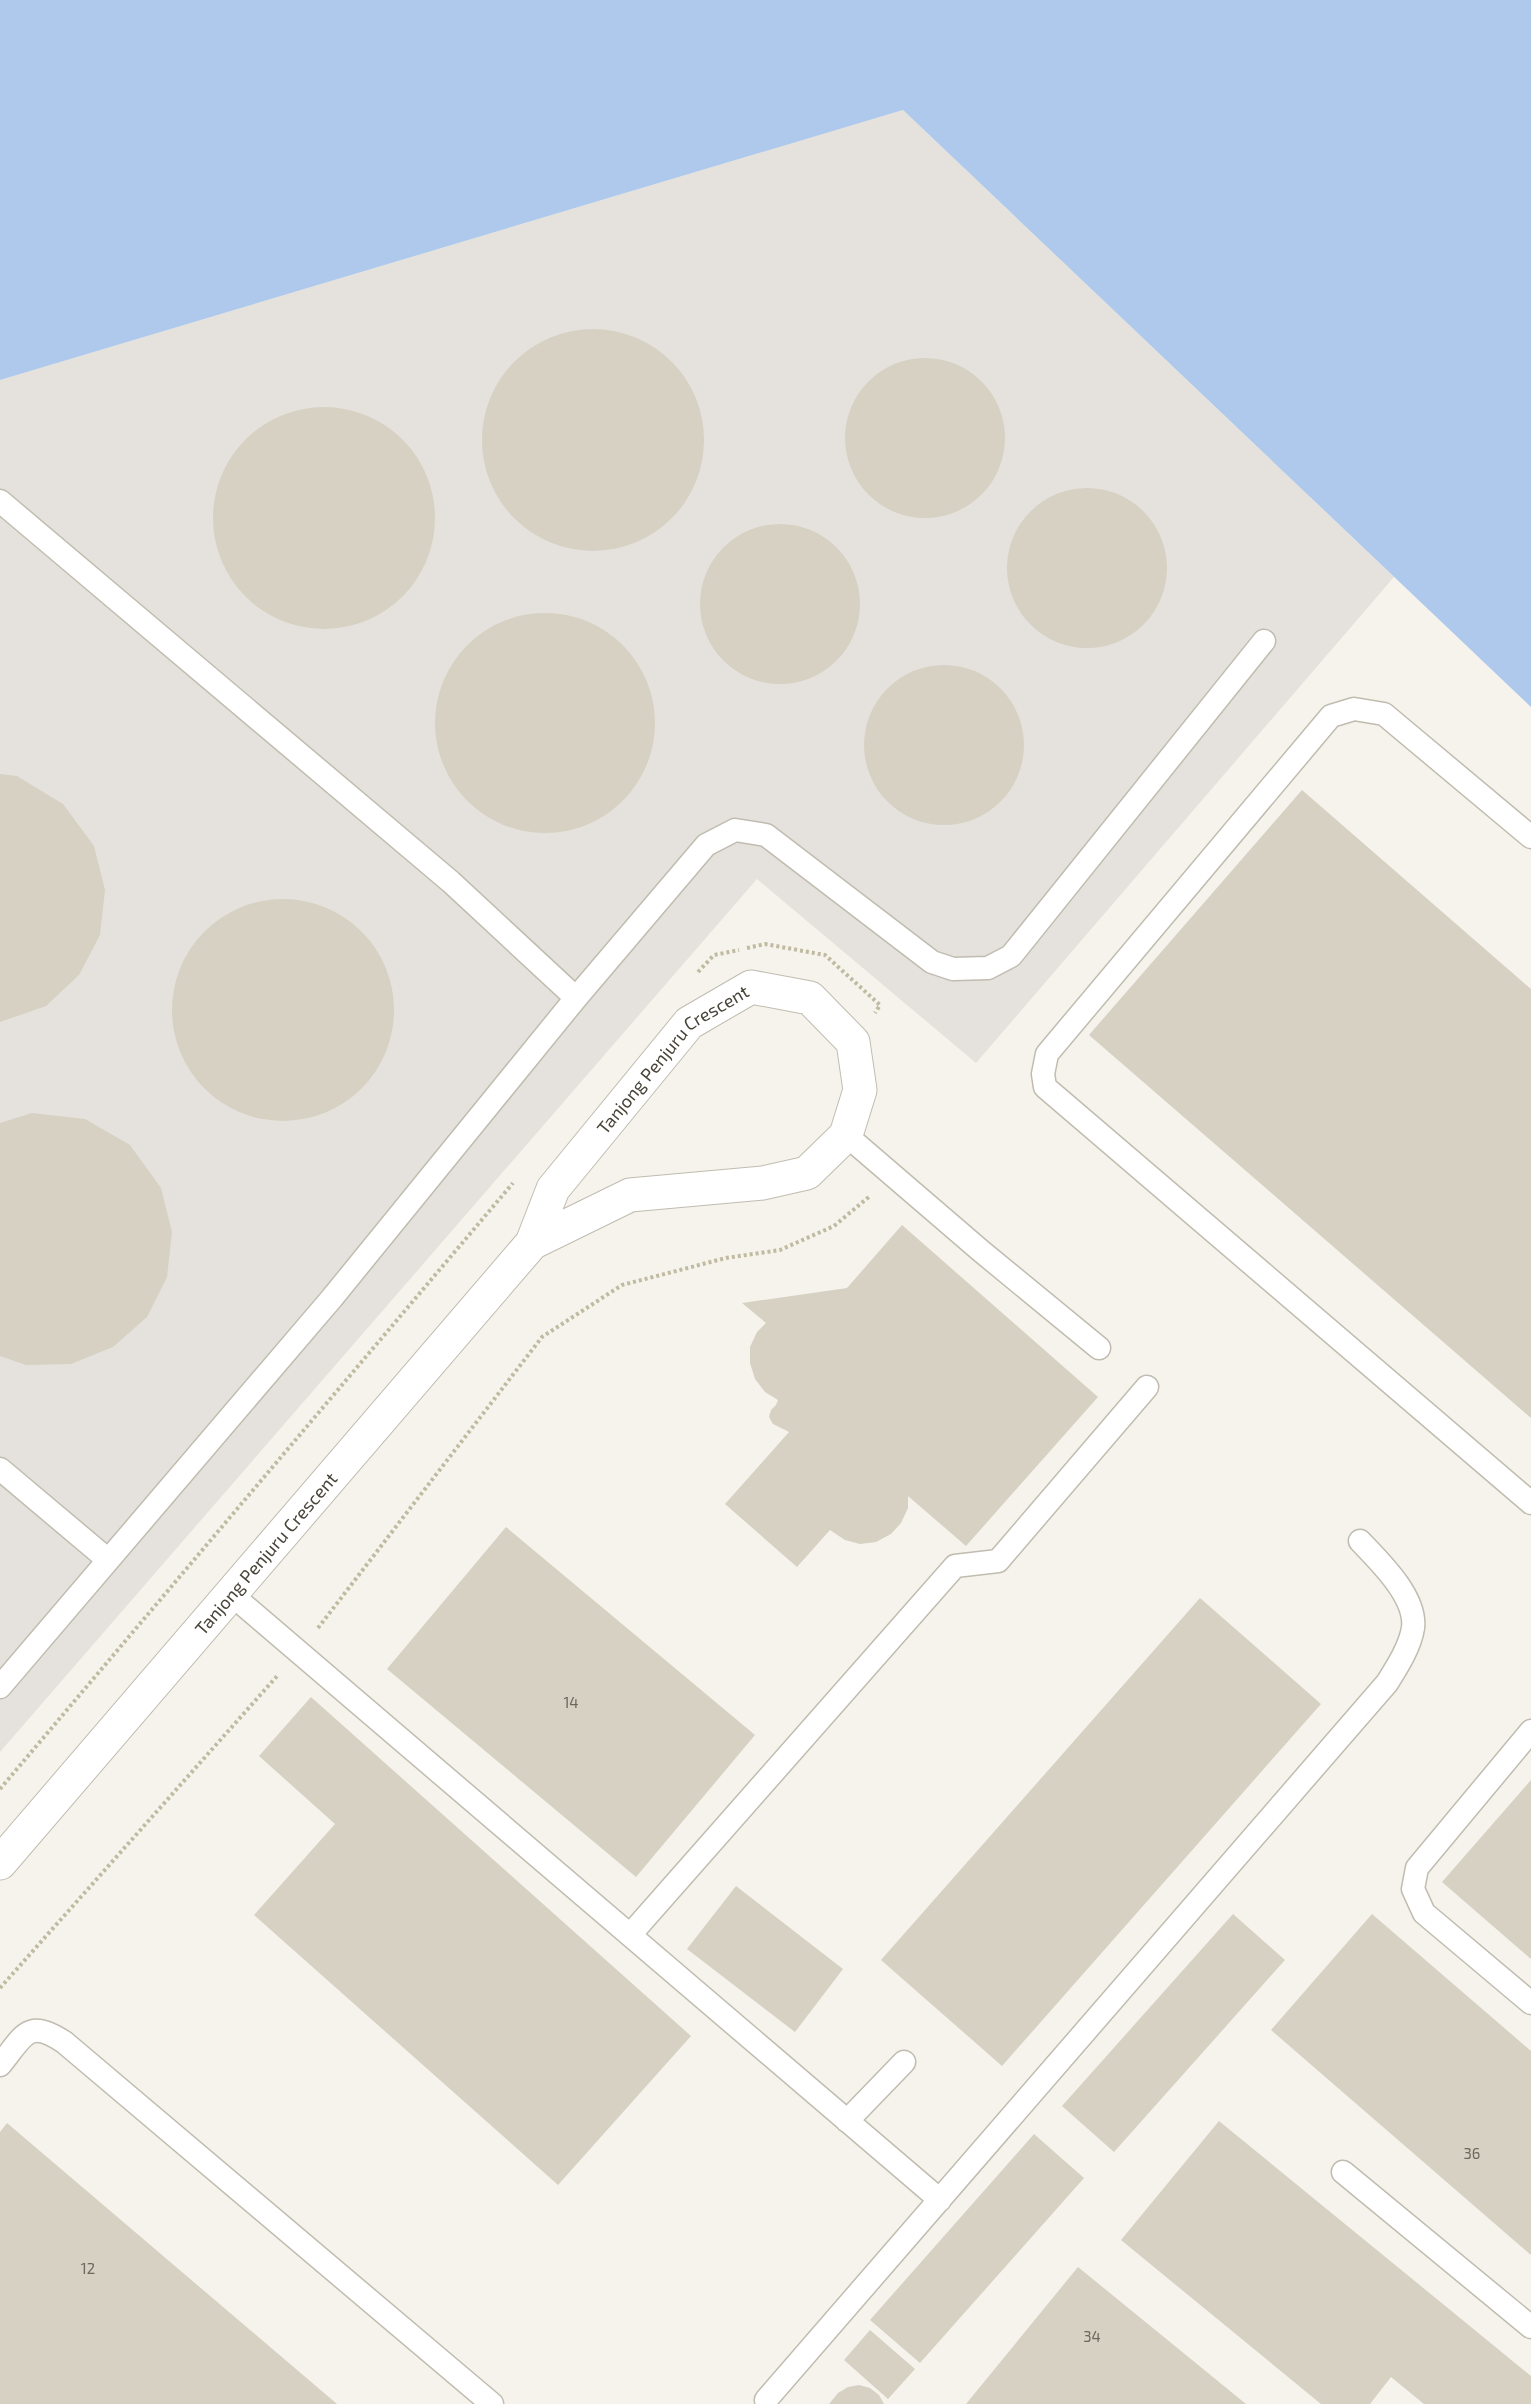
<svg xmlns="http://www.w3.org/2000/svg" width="1531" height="2404" font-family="'Exo 2',sans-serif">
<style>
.industrial{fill:#e5e2dd}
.water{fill:#aec9eb}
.building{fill:#d6d1c2}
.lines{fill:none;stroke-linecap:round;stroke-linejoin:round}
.lane-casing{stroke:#c0bcaf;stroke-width:25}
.street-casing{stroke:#c0bcaf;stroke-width:35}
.path{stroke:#c0baa1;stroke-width:4;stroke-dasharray:3 3;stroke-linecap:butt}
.lane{stroke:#fff;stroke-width:22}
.street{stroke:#fff;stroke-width:33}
.labels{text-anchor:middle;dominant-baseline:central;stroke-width:4.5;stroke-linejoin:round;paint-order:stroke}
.number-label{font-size:15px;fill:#6c685c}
.street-label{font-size:18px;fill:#49453a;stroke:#fff}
</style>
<rect width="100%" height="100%" fill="#f5f3ec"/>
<path class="industrial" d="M903,110l491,467 -418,486 -219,-184 -757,873v-1372z"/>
<path class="water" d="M0,0h1531v707l-628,-597 -903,270z"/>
<path class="building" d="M482 440a111 111 0 1 1 222 0a111 111 0 1 1-222 0Z
M845 438a80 80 0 1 1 160 0a80 80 0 1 1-160 0Z
M213 518a111 111 0 1 1 222 0a111 111 0 1 1-222 0Z
M1007 568a80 80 0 1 1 160 0a80 80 0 1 1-160 0Z
M700 604a80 80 0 1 1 160 0a80 80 0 1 1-160 0Z
M435 723a110 110 0 1 1 220 0a110 110 0 1 1-220 0Z
M864 745a80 80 0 1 1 160 0a80 80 0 1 1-160 0Z
M0,774l17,2 46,28 31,42 11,44 -5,45 -21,40 -33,31 -46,16z
M1302,790l229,199v429l-442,-383z
M172 1010a111 111 0 1 1 222 0a111 111 0 1 1-222 0Z
M32,1113l53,6 45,26 31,43 11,44 -5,45 -20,40 -34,30 -42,17 -45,1 -26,-9v-233z
M902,1225l196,172 -132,149 -58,-50v12l-7,15 -10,11 -15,8 -16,2 -15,-4 -15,-10 -33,37 -72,-63 64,-72 -16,-8 -4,-7 2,-7 5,-5 2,-5 -13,-8 -10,-13 -5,-16v-16l7,-15 9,-9 -24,-20 105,-15z
M506,1527l249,208 -119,142 -249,-208z
M1200,1598l121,106 -319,362 -121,-106z
M311,1697l380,339 -133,149 -304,-270 81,-91 -76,-68z
M1531,1780v179l-89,-77z
M736,1886l107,83 -48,63 -108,-83z
M1233,1914l52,46 -171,192 -52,-46z
M1372,1914l159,137v204l-260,-225z
M1219,2121l312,255v28h-107l-33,-27 -21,27h-49l-200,-164z
M7,2123l330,281h-337v-272z
M1034,2134l50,44 -164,185 -50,-43z
M1078,2267l168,137h-280z
M870,2330l45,39 -27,30 -44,-39z
M859,2385l11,3 9,7 5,9h-55l9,-11 10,-6z"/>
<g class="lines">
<defs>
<path id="lane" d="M0,501l451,381 125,116
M1531,837l-147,-123 -30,-5 -23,7 -284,338 -4,20 2,13 486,416
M846,1135l135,116 118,97
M0,1469l107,90
M232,1595l708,605
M0,1687l332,-389 244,-300 130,-153 29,-15 31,5 166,127 21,7 35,-1 23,-12 253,-315
M1531,1731l-114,137 -4,21 11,24 107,90
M630,1935l325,-369 43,-5 149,-174
M0,2065c24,-29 27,-47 64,-23l428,362
M847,2121l57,-59
M1343,2172l188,155
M766,2400l621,-717c10,-16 23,-36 26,-55 4,-31 -34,-67 -53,-87"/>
<g id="street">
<path id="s1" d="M0,1863l532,-620 21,-54 136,-166 62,-36 59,11 43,44 7,48 -14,45 -39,38 -44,10 -133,12 -98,48"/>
</g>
</defs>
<use href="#lane" class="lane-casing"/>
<use href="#street" class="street-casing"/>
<path class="path" d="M747,948l18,-4 60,11 55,50 -5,8
M698,972l16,-17 25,-5
M318,1628l224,-291 80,-52 104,-27 54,-8 54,-24 36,-30
M0,1789l513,-606
M0,1988l278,-313"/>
<use href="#lane" class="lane"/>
<use href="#street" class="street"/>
</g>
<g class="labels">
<g class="number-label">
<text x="571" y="1702">14</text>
<text x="1472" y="2153">36</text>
<text x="88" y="2268">12</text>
<text x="1092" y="2336">34</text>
</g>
<g class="street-label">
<text stroke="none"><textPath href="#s1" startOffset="1053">Tanjong Penjuru Crescent</textPath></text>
<text stroke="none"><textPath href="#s1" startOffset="408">Tanjong Penjuru Crescent</textPath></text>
</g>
</g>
</svg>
